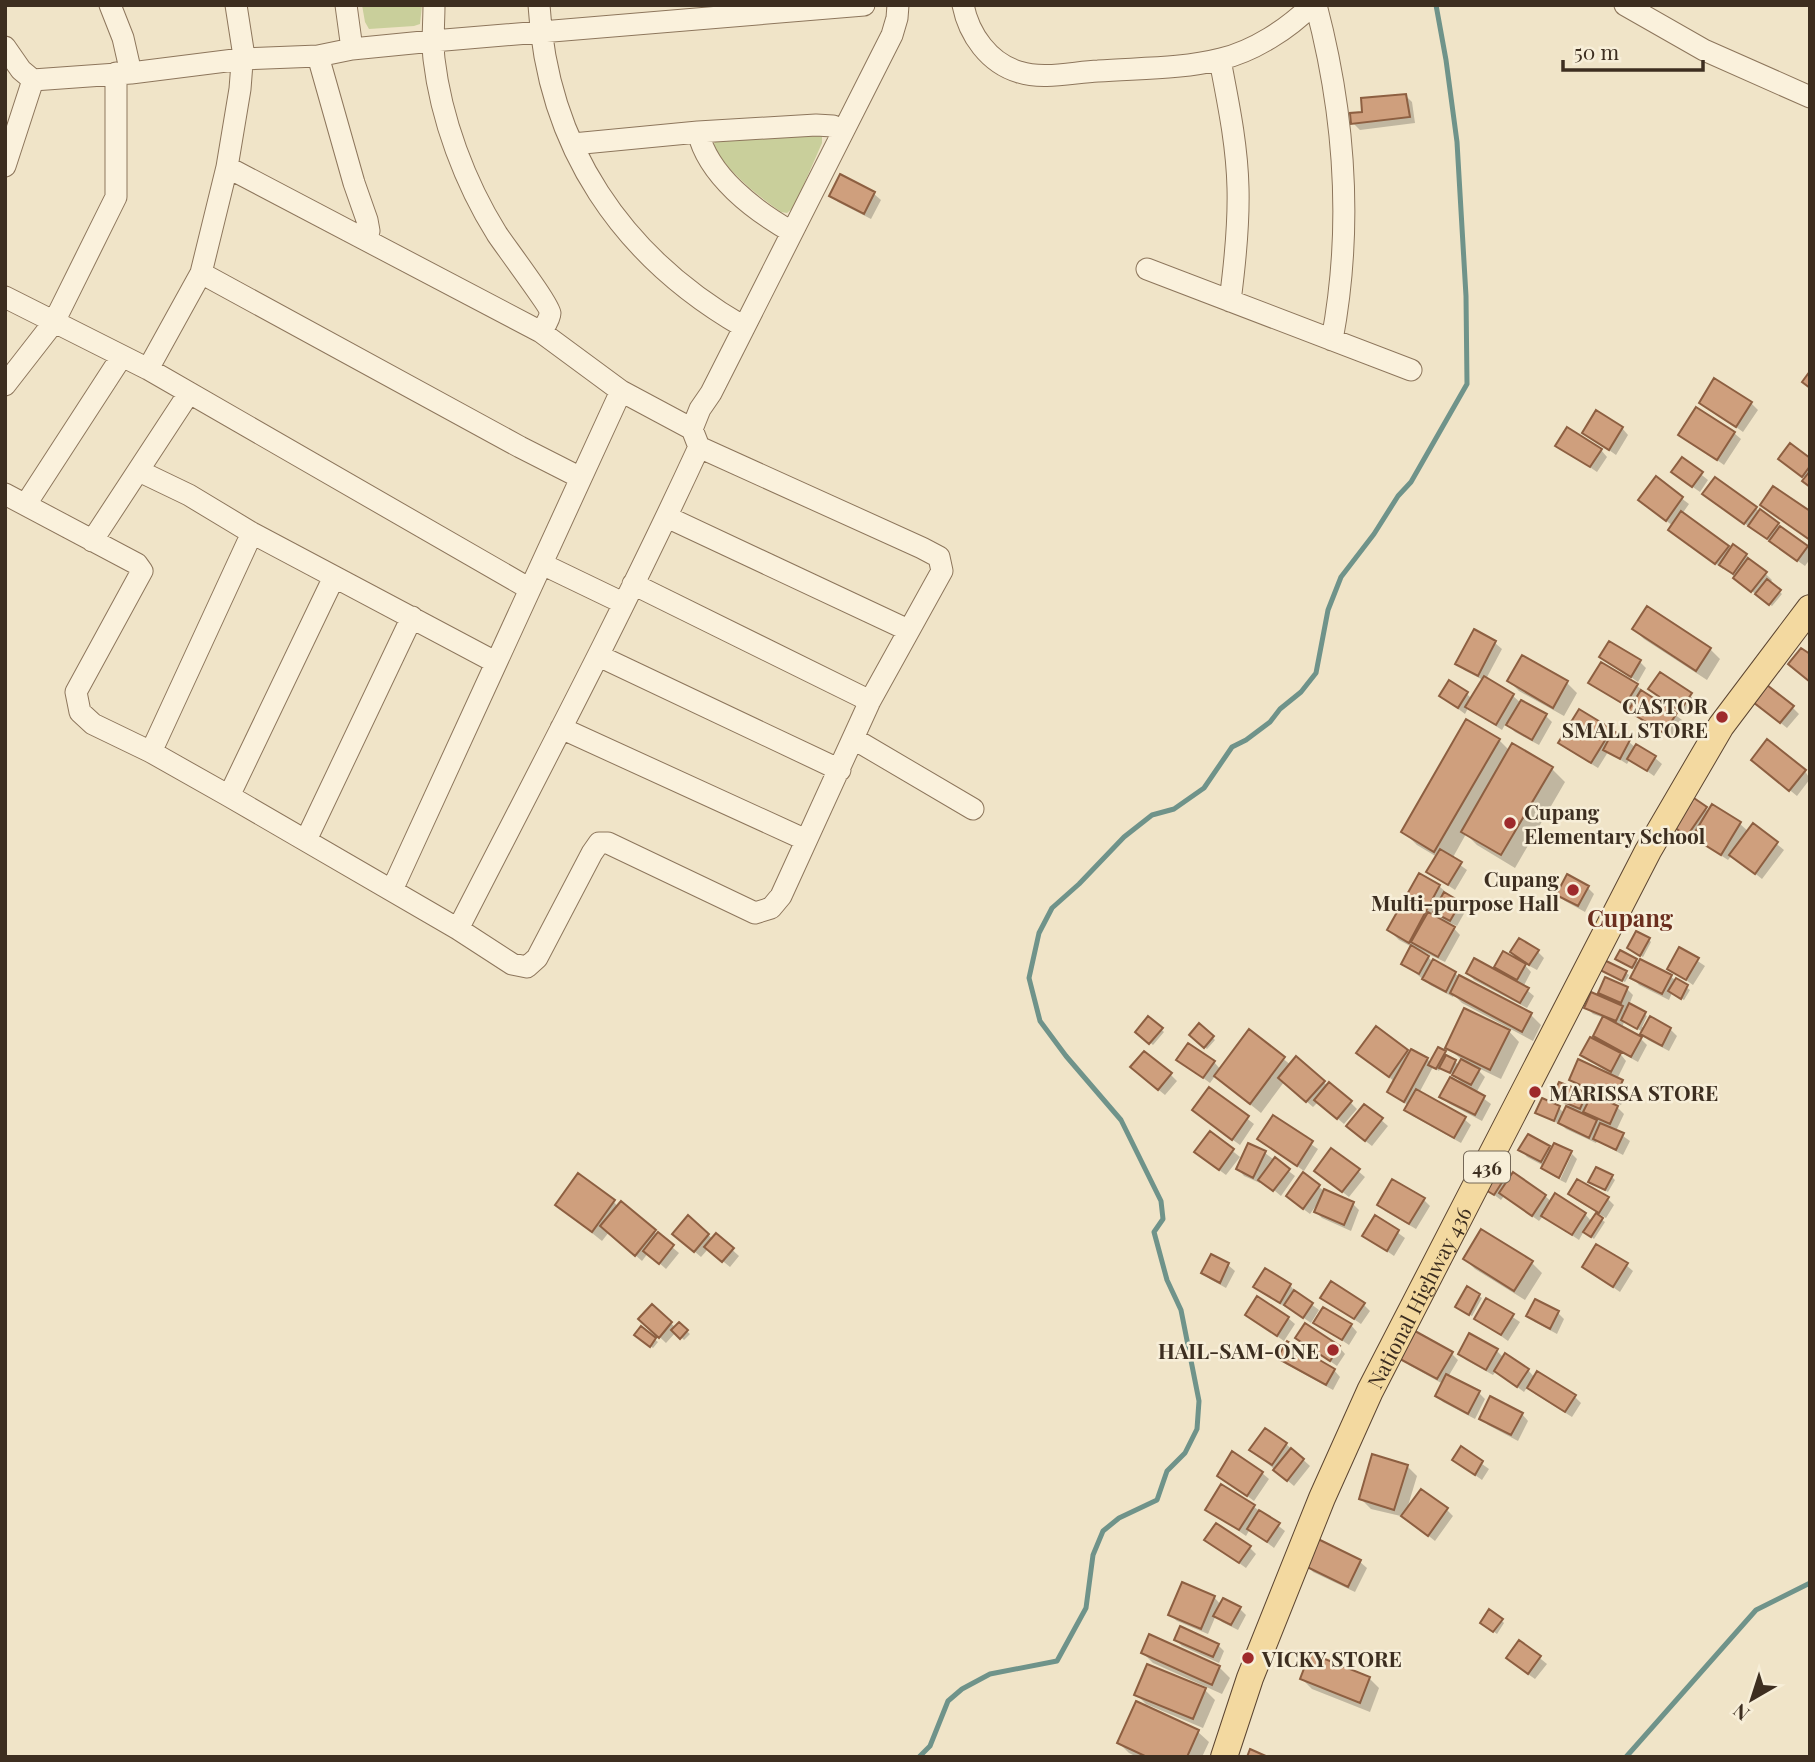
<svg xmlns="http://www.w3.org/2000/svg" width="1815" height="1762" font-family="'Playfair Display',serif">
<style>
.green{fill:#c9cf9b}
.shadow{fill:#0003}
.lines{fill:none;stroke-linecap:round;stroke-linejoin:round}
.stream{stroke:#6f938a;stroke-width:5}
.building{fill:#cf9f7d;stroke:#8d5f41;stroke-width:2}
.minor-casing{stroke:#8d765c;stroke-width:23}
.major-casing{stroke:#5b4430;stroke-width:28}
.minor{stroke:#faf1dc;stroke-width:21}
.major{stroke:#f3d9a0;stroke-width:26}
.poi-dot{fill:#9e2a2b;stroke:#f7eed8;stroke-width:2.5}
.labels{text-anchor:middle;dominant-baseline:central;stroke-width:5;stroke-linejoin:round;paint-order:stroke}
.shield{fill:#f7eed8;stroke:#756857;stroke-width:2}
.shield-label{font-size:19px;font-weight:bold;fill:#3d2e20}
.poi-label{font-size:21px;font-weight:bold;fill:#3d2e20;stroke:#f7eed8;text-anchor:end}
.street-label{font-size:21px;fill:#3d2e20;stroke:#f7eed8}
.quarter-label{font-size:24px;font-weight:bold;fill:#6b2e1e;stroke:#f7eed8}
</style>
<rect width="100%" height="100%" fill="#f0e4c8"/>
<path class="green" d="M362,5h60l-2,19 -6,2 -45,3 -4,-7z
M816,133l6,3v7l-28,64 -7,6 -6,-1c-28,-20 -49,-37 -69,-66l4,-5z"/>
<path class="shadow" d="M1406,96l6,6 3,21 -55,7 -7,-7 11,-9z
M874,194l7,6 -10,19 -33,-17 -7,-7z
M1701,402l50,1 7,7 -15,22z
M1622,428l6,7 -12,20 -31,-22z
M1734,433l7,6 -17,26 -43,-31z
M1557,445l44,5 6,7 -10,15z
M1682,459l26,21 -8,12 -20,-14z
M1780,459l30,1v26l-4,-7z
M1656,479l33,25 -7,10 49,36 15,5 26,25 -2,3 12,11 -10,12 -30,-22 -18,-17 -1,2 -46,-33 -4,-10 -26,-20z
M1711,500l44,8 52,39 3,3v9l-5,7z
M1634,629l76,20 10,10 -13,21 -63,-41z
M1474,632l21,11 7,6 -16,30 27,17 8,7 24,12 7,7 -13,23 -24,-13 -9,-9 -4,7 -34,-22 -3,6 -24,-18 26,-2 5,5 11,-19 -19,-10 -6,-7z
M1522,657l45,26 10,10 -13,23 -45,-25 -10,-10z
M1602,657l38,5 6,6 -8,14z
M1601,664l36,22 45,34 -11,19 -35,-22 -6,-7 -40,-28z
M1660,674l37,27 -10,15 -30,-21z
M1792,707l7,7 -12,14 -25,-20z
M1580,712l49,30 7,6 1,-1 18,11 7,6 -8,12 -24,-17 -3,5 -19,-12 -10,16 -31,-19 -6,-7z
M1499,740l11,11 41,17 14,14 -50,86 -38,-23 -11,-11 -14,25 15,11 -12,20 -27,-18 9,-15 -20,-12 -14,-14z
M1760,766l45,5 5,8 -13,17z
M1689,797l20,15 3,-6 28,18 9,8 5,-7 30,25 -22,29 -30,-24 -4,5 -32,-21 -2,2 -23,-18z
M1439,886l27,24 -9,16 -9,-4 12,13 -15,27 -23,-11 11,11 98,53 10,10 -8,16 -71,-38 -8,-8 -1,2 -23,-12 -27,-22 9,-16 -13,-7 -10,-10z
M1588,888l6,6 -9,18 -20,-11 -7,-7z
M1649,940l2,2 -8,15 -11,-6z
M1680,949l25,17 -12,19 -24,-17z
M1512,951l26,1 6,6 -7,12 -15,-8z
M1617,959l19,2 35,16 19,13 -6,10 -12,-7 -3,7 -30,-15 -6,-7 3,-8z
M1603,962l23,11 3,2 -4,7 -23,-11z
M1524,964l7,8 -8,15 11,9 -7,12 -53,-28 -6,-7 39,4 -11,-11z
M1627,989l6,6 -4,10 18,11 -5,11 3,1 5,-10 20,11 7,7 -8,15 -21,-11 -6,-7 1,-1 -19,-10 -2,6 19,11 6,6 -9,17 -20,-11 8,10 -9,18 12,9 -8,17 -18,-8 -1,3 15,7 7,7 -8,17 14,10 -7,14 -26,-14 -1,2 -30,-14 -8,-8 -1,2 -20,-10 6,-13 16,8 5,5 3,-7 -13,-9 32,-2 5,5 3,-7 -16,-7 -7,-7 36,-5 1,-2 -19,-11 -6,-6 21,-10 -9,-9 9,-18 -11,-4 -7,-7 23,-5 -9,-9z
M1149,1018l15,14 -11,13 -15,-13z
M1199,1026l16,14 -8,9 -16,-14z
M1506,1028l13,14 -18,37 -27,-13 11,11 -9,16 15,11 -9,17 -34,-18 -6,-7 24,-9 -12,-12 -13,-8 -2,4 -6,-4 -14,26 45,26 7,6 -10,18 -48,-27 -7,-6 3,-4 -20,-14 6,-10 -36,-29 18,-24 33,25 17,5 4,4 7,-14 21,16 3,-5 -15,-13z
M1249,1032l42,33 32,17 27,20 7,7 -13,15 -26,-22 -5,5 -29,-25 -23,31 -46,-37 -5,7 -31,-23 35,2 7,8z
M1139,1074l32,1 6,6 -12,14z
M1210,1090l44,34 -14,21 -39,-28z
M1365,1106l23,20 -16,20 -17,-13z
M1273,1118l45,31 -14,22 -45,-32z
M1210,1133l30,24 -14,18 -23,-17z
M1549,1147l3,3 17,3 -12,25 -7,-4 -7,-6 1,-2 -17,-9 -6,-7z
M1265,1153l30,23 -14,20 -19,-16 -2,3 -16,-7 -6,-7z
M1572,1154l5,5 -11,24 -6,-3z
M1494,1166l17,12 34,18 7,6 33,12 7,8 4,-6 9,6 -11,17 -10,-8 -5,9 -36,-24 -4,5 -35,-25 -3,4 -20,-15z
M1358,1171l7,6 -16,20 -26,-20z
M1304,1175l20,16 29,13 6,6 -8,21 -29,-13 -6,-6 2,-9 -8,11 -16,-12z
M1612,1177l3,3 -7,12 -15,-8z
M1570,1194l38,5 6,6 -8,13 -30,-18z
M1424,1200l6,6 -14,23 -31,-18 -6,-7z
M614,1202l4,5 3,-3 58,49 -13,16 -18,-16 -6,8 -33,-29 -7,9 -45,-36z
M1376,1217l29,21 -11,18 -30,-21z
M688,1218l25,21 3,-4 23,21 -9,11 -22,-18 -7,8 -20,-17z
M1465,1259l67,4 10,10 -17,27 -50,-31z
M1228,1265l7,6 -9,17 -16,-9 -7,-6z
M1626,1265l7,6 -13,21 -36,-25z
M1265,1270l25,15 6,8 23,17 -8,13 -23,-16 -1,1 -25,-15 -7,-6z
M1468,1289l14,9 -10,18 -12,-6z
M1323,1298l40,6 7,7 -9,13z
M1487,1300l33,22 -12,19 -32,-23z
M652,1306l24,22 3,-4 11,10 -6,6 -8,-8 -10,11 -19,-18z
M1558,1313l6,6 -7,15 -22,-12 -7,-6z
M1247,1315l41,3 7,6 -11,17z
M1316,1323l35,2 6,7 -8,13z
M641,1329l17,13 -5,6 -14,-11z
M1297,1338l42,9 6,7 -8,12z
M1497,1351l7,7 24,12 7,8 39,18 7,7 -9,14 -37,-23 -7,-8 -4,6 -28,-21 -3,4 -27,-15 -6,-7z
M1452,1354l6,6 -10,17 31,16 6,6 -10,20 -32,-17 -6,-6 6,-12 -34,-19 -7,-7z
M1280,1357l54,13 6,7 -7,13 -47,-26z
M1522,1414l6,7 -10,20 -30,-16 -7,-7z
M1286,1444l24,22 -16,20 -42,-36z
M1461,1449l28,20 -7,11 -28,-20z
M1407,1466l10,10 -10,33 40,1 6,6 -18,25 -30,-24 -34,-8 -10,-10z
M1262,1473l7,6 -15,22 -35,-26z
M1253,1506l32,25 -11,17 -24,-19 -4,7 -39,-27z
M1207,1540l42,7 7,7 -10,14z
M1319,1541l41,21 7,6 -12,24 -42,-20 -6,-7z
M1214,1597l7,8 19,4 6,6 -8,15 -16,-8 -6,-7 -8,19 -31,-13 -7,-6z
M1501,1620l3,3 -7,11 -12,-9z
M1176,1640l42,5 6,6 -5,12 -37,-17z
M1520,1642l27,22 -12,15 -21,-15z
M1143,1653l76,14 11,11 -8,16 -69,-31z
M1369,1678l10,10 -9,24 -58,-23 -10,-10z
M1205,1690l10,10 -12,28 -57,-24 -10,-10z
M1198,1732l11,10 -7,15h-65l-8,-4 -10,-10z"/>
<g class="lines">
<path class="stream" d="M919,1757l11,-11 18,-45 14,-12 28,-15 67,-13 29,-53 7,-53 10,-24 16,-13 38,-18 10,-29 18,-18 12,-24 2,-28 -18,-91 -14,-30 -13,-48 9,-13 -2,-18 -40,-81 -55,-64 -26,-35 -11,-43 10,-45 13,-25 27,-24 45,-47 28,-22 22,-6 30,-21 28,-41 14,-7 24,-18 10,-13 21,-17 15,-19 12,-63 13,-33 33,-43 24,-38 13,-14 56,-98 -1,-88 -9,-154 -11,-82 -10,-55
M1626,1757l130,-147 54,-27"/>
</g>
<path class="building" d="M1406,94l4,23 -59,7 -1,-11 12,-1 -1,-14z
M840,174l35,18 -11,22 -35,-18z
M1810,371v17l-8,-6z
M1714,378l38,24 -16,25 -37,-24z
M1696,407l39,25 -18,28 -39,-25z
M1596,410l27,17 -14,23 -27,-17z
M1567,427l35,22 -12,18 -35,-21z
M1790,443l20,15v8l-8,11 -24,-18z
M1682,457l21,15 -11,15 -21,-15z
M1810,471v16l-8,-6z
M1656,476l27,21 -17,24 -28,-21z
M1715,477l42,30 -13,17 -42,-30z
M1773,486l37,25v29l-50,-35z
M1760,509l19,14 -12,16 -19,-13z
M1681,511l48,35 -14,18 -47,-34z
M1780,526l28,20 -11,15 -28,-20z
M1733,544l14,10 -14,20 -14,-9z
M1748,558l19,14 -16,20 -18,-14z
M1767,579l14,11 -12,15 -14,-11z
M1647,606l64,42 -15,23 -64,-42z
M1474,629l22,12 -18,35 -23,-12z
M1609,641l32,19 -10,17 -32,-20z
M1801,648l9,6v28l-22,-18z
M1522,655l46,26 -15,27 -46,-27z
M1601,662l37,22 -13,21 -37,-22z
M1660,672l32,21 -12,18 -32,-22z
M1484,676l30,18 -18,31 -31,-18z
M1449,680l19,12 -10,16 -19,-12z
M1767,685l27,21 -14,17 -27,-21z
M1641,690l36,23 -13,20 -36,-22z
M1521,700l26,14 -15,26 -26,-15z
M1579,709l33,20 -21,34 -33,-20z
M1466,719l34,20 -66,113 -33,-20z
M1613,731l17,9 -10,19 -17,-9z
M1767,739l39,31 -17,21 -38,-31z
M1512,743l41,24 -52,88 -40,-23z
M1636,744l20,12 -9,15 -20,-12z
M1688,794l19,13 -20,29 -19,-13z
M1712,804l29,18 -20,33 -29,-18z
M1753,823l25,19 -23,32 -26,-19z
M1440,849l22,13 -14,23 -22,-13z
M1419,873l21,12 -31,58 -22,-13z
M1567,874l22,12 -11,20 -22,-11z
M1444,892l17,10 -11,19 -17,-9z
M1428,912l27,15 -17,30 -27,-15z
M1636,931l14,7 -10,18 -13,-8z
M1519,938l20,12 -10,15 -19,-13z
M1411,945l18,11 -10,18 -18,-10z
M1679,947l20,11 -13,22 -19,-11z
M1620,950l17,9 -5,9 -17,-9z
M1503,951l23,13 -9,16 -23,-13z
M1474,958l55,30 -9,15 -54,-30z
M1433,959l23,13 -10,20 -24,-13z
M1602,959l25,12 -5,10 -24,-12z
M1640,959l32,16 -10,19 -32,-16z
M1459,975l73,38 -10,19 -72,-39z
M1605,977l23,10 -7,16 -23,-10z
M1676,978l12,7 -7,14 -13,-8z
M1591,992l32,14 -7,15 -32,-13z
M1629,1003l17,9 -9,17 -16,-9z
M1464,1008l46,22 -20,40 -45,-22z
M1148,1016l15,12 -14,16 -14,-12z
M1603,1016l39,21 -11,20 -38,-21z
M1650,1016l21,12 -9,18 -22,-12z
M1199,1023l15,13 -10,12 -15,-13z
M1376,1026l32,24 -19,27 -33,-24z
M1249,1029l36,28 -35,47 -36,-28z
M1590,1037l31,16 -10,19 -31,-17z
M1188,1043l27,18 -12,17 -27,-18z
M1438,1047l8,4 -10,18 -8,-4z
M1411,1049l17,9 -24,44 -17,-10z
M1144,1051l28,22 -14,17 -28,-23z
M1446,1055l10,5 -6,13 -11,-5z
M1296,1056l29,25 -19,21 -28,-24z
M1461,1059l19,10 -9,16 -19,-10z
M1578,1059l45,21 -9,20 -45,-20z
M1450,1077l35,19 -10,19 -36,-18z
M1329,1082l23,19 -15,18 -23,-19z
M1559,1082l28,11 -7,16 -28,-12z
M1209,1087l40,29 -17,24 -40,-30z
M1416,1089l50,28 -12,21 -50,-28z
M1592,1094l26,12 -8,18 -27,-12z
M1542,1098l18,8 -6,15 -19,-8z
M1364,1104l19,14 -18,23 -19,-15z
M1566,1106l31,14 -8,18 -31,-15z
M1273,1115l40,26 -16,25 -40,-27z
M1600,1123l24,10 -8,17 -23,-11z
M1210,1131l24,18 -15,21 -25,-18z
M1528,1134l22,12 -9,16 -23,-12z
M1248,1143l18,8 -13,27 -17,-9z
M1554,1143l18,8 -13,27 -18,-10z
M1331,1148l29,21 -18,23 -28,-21z
M1275,1157l15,12 -17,22 -15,-11z
M1493,1164l15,9 -14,22 -15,-9z
M1596,1167l17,8 -8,15 -17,-8z
M1303,1172l17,13 -17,24 -17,-13z
M1513,1172l33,23 -14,21 -33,-23z
M578,1173l37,27 -23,32 -37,-27z
M1392,1179l33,19 -16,26 -32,-19z
M1577,1179l32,18 -10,16 -31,-19z
M1324,1189l30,13 -10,23 -30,-13z
M1555,1193l31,20 -14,22 -31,-19z
M621,1201l35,29 -21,26 -35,-30z
M1596,1213l7,5 -12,19 -8,-5z
M688,1215l21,19 -15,18 -22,-18z
M1375,1215l24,15 -12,21 -25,-15z
M1481,1229l52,32 -19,30 -51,-32z
M658,1232l16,13 -15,19 -16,-13z
M716,1233l18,15 -12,14 -18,-15z
M1596,1244l32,19 -15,24 -31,-20z
M1211,1254l18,9 -9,20 -19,-10z
M1265,1268l26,16 -11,19 -27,-16z
M1331,1281l34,22 -11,16 -34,-21z
M1467,1286l13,8 -11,21 -14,-8z
M1294,1290l19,13 -10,15 -19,-13z
M1257,1296l32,21 -12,19 -32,-21z
M1486,1298l28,16 -13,21 -27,-16z
M1535,1299l24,12 -9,18 -24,-13z
M652,1304l20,18 -13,16 -21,-19z
M1323,1307l29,17 -10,16 -29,-17z
M679,1322l9,8 -8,9 -9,-9z
M1305,1323l35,23 -10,15 -35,-23z
M641,1326l15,12 -6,9 -16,-12z
M1415,1331l38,21 -16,27 -37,-20z
M1469,1333l29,16 -12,21 -28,-16z
M1287,1341l48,28 -9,16 -49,-27z
M1505,1353l24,16 -12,18 -23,-16z
M1537,1371l39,24 -11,17 -38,-24z
M1446,1374l34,17 -12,23 -33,-18z
M1490,1396l33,17 -12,22 -32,-16z
M1265,1428l22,15 -15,22 -23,-15z
M1461,1446l22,15 -8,14 -23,-15z
M1291,1448l13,11 -17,22 -14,-11z
M1232,1451l31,21 -16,24 -30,-20z
M1372,1454l36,11 -14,45 -35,-11z
M1221,1484l34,21 -16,25 -34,-20z
M1421,1489l27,19 -20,28 -27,-20z
M1259,1510l21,13 -13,19 -20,-13z
M1216,1523l35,23 -12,17 -35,-23z
M1318,1539l43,21 -13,27 -43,-21z
M1182,1582l33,14 -14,33 -33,-14z
M1223,1598l18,9 -10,18 -18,-9z
M1489,1609l14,10 -10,13 -13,-9z
M1180,1626l39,18 -6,13 -39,-17z
M1149,1634l71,32 -8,19 -71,-32z
M1519,1640l22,16 -13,18 -22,-16z
M1310,1653l60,24 -10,26 -60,-24z
M1147,1664l59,24 -13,31 -59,-24z
M1136,1701l63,29 -12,27h-40l-30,-14z
M1250,1749l18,8h-21z"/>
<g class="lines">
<defs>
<path id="minor" d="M110,5l13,33 8,35
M346,5l6,44
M434,5c0,18 -2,36 0,54 7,60 31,124 63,175 8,12 53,72 53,79 0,6 -6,14 -9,19
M539,5c8,142 83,252 205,322
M963,5c6,30 26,58 56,67 24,8 55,0 79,-1 40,-3 84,-2 123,-12 33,-8 67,-30 91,-54
M1316,5c29,110 37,223 16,335
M1625,5l79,45 106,47
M5,47l16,23 12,10 98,-7 111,-14 76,-3 34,-7 81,-8 431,-36
M318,56l36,127 13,37 2,11 -3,8
M1220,60c8,42 17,84 18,128 1,38 -3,75 -8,113
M698,132c10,44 57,79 94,100
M573,144l125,-12 118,-7 17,1 10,4
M5,166l28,-86
M227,167l314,165 80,59 71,38
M1147,269l264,101
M201,273l319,174 61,31
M5,297l143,72 382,220
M148,369l53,-96 26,-106 13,-78 3,-39 -7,-45
M5,385l49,-63 62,-125v-124
M139,471l50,24 63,38 243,129
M5,494l132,70 5,7 -66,121 4,20 13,12 58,28 78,44 229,133 54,35 15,3 10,-9 55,-105 7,-10h9l147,70 16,-5 10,-12 89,-195 72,-130 -3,-14 -17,-9 -223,-101
M26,504l96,-148
M667,517l241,113
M92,541l97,-148
M542,564l81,39
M633,584l237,117
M599,656l241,114
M561,728l245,112
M854,739l119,70
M151,752l101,-219
M229,796l105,-219
M306,840l106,-223
M392,890l229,-499
M458,929c82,-160 166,-319 241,-482l-7,-18 8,-20 11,-16 181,-358 5,-17 1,-13"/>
<g id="major">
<path id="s1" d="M1224,1757l26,-79 72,-180 48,-107 278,-540 73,-125 89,-118"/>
</g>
</defs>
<use href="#minor" class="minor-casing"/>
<use href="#major" class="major-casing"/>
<use href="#minor" class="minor"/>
<use href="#major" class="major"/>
</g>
<g class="poi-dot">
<circle cx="1722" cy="717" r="7"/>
<circle cx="1510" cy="823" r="7"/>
<circle cx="1573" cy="890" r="7"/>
<circle cx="1535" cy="1092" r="7"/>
<circle cx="1333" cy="1350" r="7"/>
<circle cx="1248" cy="1658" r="7"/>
</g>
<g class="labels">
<rect class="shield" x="1464" y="1151.5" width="46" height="31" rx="5"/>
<g class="shield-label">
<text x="1487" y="1167">436</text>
</g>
<g class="poi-label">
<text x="1708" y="705">CASTOR<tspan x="1708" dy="24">SMALL STORE</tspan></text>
<text x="1524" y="811" text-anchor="start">Cupang<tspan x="1524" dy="24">Elementary School</tspan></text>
<text x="1559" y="878">Cupang<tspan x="1559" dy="24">Multi-purpose Hall</tspan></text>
<text x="1549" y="1092" text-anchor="start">MARISSA STORE</text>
<text x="1319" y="1350">HAIL-SAM-ONE</text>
<text x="1262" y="1658" text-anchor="start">VICKY STORE</text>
</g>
<g class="street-label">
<text stroke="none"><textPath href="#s1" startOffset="500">National Highway 436</textPath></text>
</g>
<g class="quarter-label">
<text x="1630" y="917">Cupang</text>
</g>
</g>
<rect width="1815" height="1762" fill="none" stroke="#3d2e20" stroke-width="14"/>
<g transform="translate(1752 1699) rotate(219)" stroke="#f7eed8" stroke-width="5" paint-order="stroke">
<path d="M0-5L12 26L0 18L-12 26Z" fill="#3d2e20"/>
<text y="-10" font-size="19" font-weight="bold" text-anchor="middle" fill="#3d2e20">N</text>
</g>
<path d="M1563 60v10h140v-10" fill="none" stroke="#3d2e20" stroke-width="3.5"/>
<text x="1574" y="60" font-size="21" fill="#3d2e20" stroke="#f7eed8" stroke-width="5" paint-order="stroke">50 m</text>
</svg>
